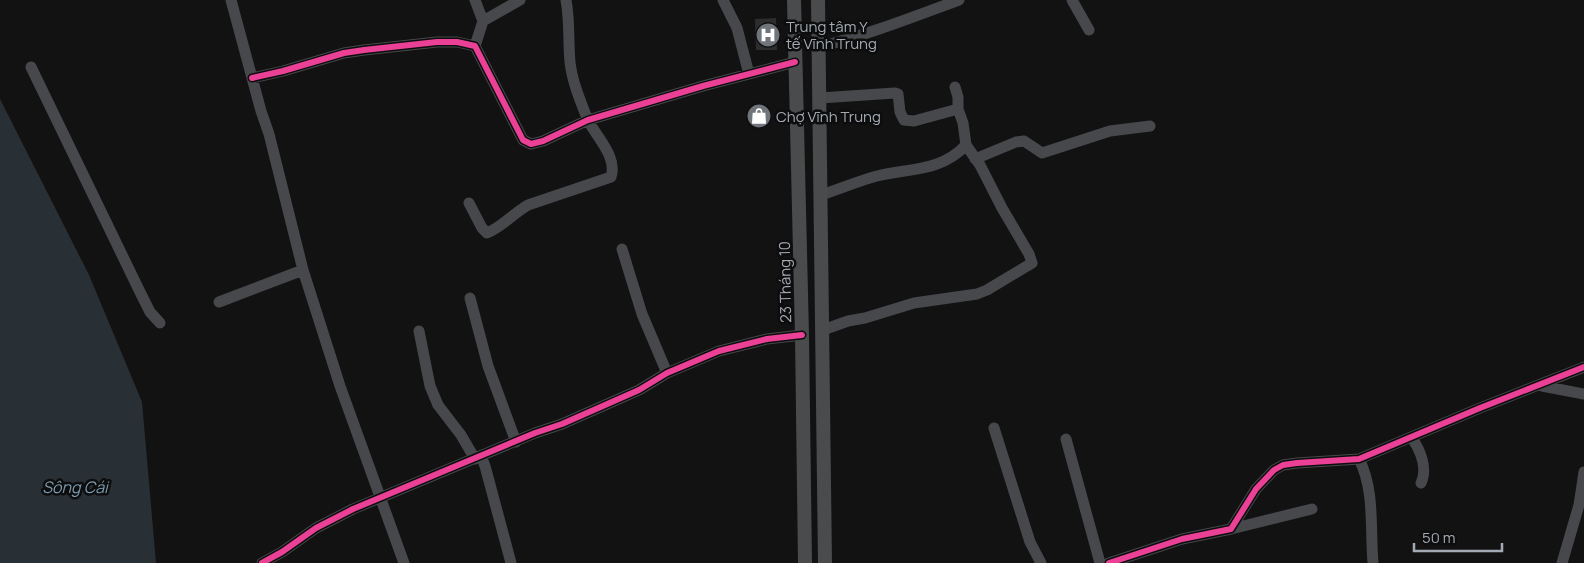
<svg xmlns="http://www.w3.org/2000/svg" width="1584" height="563" font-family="Manrope,sans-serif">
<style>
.water{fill:#293035}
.building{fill:#2d2d2e}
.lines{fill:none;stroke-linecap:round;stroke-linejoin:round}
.minor{stroke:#47484b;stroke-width:11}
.major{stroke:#494b4d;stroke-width:14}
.cycleway-casing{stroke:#0d0d0e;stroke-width:9}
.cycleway{stroke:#ea4096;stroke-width:6}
.labels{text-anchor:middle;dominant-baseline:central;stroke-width:5;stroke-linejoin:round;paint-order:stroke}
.poi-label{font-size:15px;fill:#a3aab3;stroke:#0d0d0e;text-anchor:start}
.street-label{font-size:15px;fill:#a3aab3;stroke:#0d0d0e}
.water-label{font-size:16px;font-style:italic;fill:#7b9aae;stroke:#0d0d0e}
</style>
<rect width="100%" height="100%" fill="#121213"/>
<path class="water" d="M0,99l89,176 53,127 14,161h-156z"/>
<path class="building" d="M776,18l1,32h-21l-1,-31z"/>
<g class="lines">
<path class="minor" d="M231,0l30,111 8,23 34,136 37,116 64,177
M723,0l14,28 12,46
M1072,0l17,30
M483,21l37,-21
M475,46l8,-25 -8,-21
M819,47c48,-12 94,-30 140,-47
M31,67l109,225 10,20 10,11
M252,78l31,-7 61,-18 20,-3 73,-8h20l18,4 48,94 8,4 12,-3 45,-21 115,-34 92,-24
M955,87l3,10v12
M820,98l75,-5 3,1 2,18 4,8 10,1 44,-12 5,14 3,22c-25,27 -57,23 -89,31 -19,5 -37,13 -56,19
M975,159l41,-17 8,-1 18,12 68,-22 40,-5
M469,203l13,25 5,5c15,-6 27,-20 41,-28l83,-28c7,-21 -16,-41 -24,-59 -7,-18 -15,-37 -17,-56 -2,-21 0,-41 -4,-62
M622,249l20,65 25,59
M470,298l18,68 28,76
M219,302l84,-32
M823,330l25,-9 17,-3 49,-15 63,-9 10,-4 45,-27 -3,-9 -27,-46 -22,-43 -14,-20
M419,331l11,55 8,19 23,30 14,24
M1542,386l42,8
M994,428l36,114 11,21
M1412,438c8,12 16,30 9,45
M1066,439l34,124
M481,456l4,10 26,97
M1359,459c16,31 11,70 14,104
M1231,529l81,-20
M262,563l20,-11 34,-24 37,-19 182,-76 27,-9 77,-34 28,-17 52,-22 48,-12 35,-4
M1109,563l73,-24 49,-10 25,-40 18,-19 9,-5 14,-2 62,-4 121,-51 104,-41
M1562,563l17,-58 5,-33"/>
<path class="major" d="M794,0l8,335 3,228
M818,0l7,563"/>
<defs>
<path id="cycleway" d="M252,78l31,-7 61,-18 20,-3 73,-8h20l18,4 48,94 8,4 12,-3 45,-21 115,-34 92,-24
M262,563l20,-11 34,-24 37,-19 182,-76 27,-9 77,-34 28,-17 52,-22 48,-12 35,-4
M1109,563l73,-24 49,-10 25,-40 18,-19 9,-5 14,-2 62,-4 121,-51 104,-41"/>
</defs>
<use href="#cycleway" class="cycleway-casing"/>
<use href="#cycleway" class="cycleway"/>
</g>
<defs>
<symbol id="hospital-disc" viewBox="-11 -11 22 22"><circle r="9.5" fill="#70757b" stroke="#0d0d0e"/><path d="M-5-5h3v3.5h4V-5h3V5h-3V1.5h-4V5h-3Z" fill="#fff"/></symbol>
<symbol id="shop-disc" viewBox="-11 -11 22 22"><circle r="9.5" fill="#70757b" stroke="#0d0d0e"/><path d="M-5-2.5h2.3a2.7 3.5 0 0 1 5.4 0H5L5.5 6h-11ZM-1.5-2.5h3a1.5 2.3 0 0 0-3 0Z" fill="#fff"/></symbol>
</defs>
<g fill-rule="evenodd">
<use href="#hospital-disc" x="754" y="21" width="28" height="28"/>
<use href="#shop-disc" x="745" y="102" width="28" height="28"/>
</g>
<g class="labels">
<g class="poi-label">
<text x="786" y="26">Trung tâm Y<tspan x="786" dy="17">tế Vĩnh Trung</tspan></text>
<text x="776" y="116">Chợ Vĩnh Trung</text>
</g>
<g class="street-label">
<text transform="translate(785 282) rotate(-91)">23 Tháng 10</text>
</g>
<g class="water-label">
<text x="75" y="487">Sông Cái</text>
</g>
</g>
<path d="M1414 543v8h88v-8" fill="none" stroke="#a3aab3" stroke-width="2.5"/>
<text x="1422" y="543" font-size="15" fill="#a3aab3" stroke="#0d0d0e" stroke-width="4" paint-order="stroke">50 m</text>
</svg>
